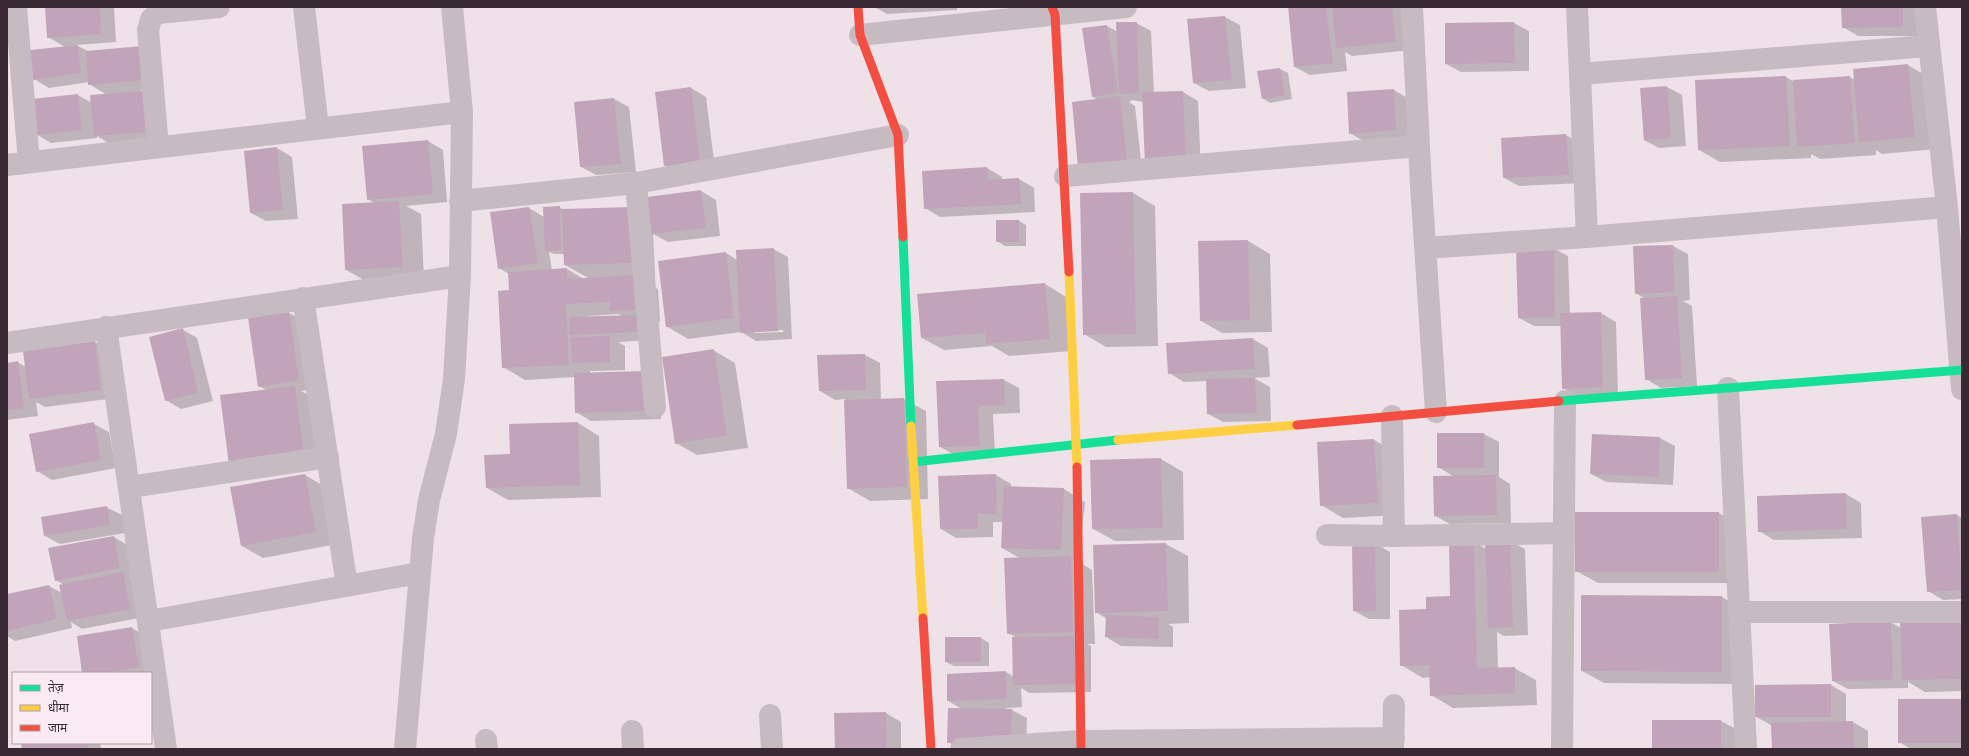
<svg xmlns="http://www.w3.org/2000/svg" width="1969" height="756" font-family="Montserrat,'Noto Sans Devanagari',sans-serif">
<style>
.shadow{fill:#0003;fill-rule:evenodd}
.building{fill:#c1a4b9}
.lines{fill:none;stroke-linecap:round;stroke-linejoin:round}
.street{stroke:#c7bbc2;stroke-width:22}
.fast{stroke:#16e098;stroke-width:9}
.slow{stroke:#ffcf43;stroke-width:9}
.jam{stroke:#f24e42;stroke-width:9}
</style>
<rect width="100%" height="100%" fill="#eee2e8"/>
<path class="shadow" d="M46,7h68l2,35 -40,3 84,43 -20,2 19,10 3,40 -52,4 -13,-8v2l-46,5 -15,-9 -3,-34 45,-5 14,8 15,-8 -18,-11v-2l-40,6 -15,-9 31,-32 -17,-10z
M874,7h83v3l-70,4z
M1289,7h117l5,43 -59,6 -7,-4 2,19 -37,4 -15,-8z
M1842,7h75l1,29h-60l-15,-9z
M1225,17l15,8 6,63 -37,3 -15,-8 -6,-63z
M1136,23l15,8 3,62 29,-1 15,9 3,71 -40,2 -18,-72 -11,-2 -3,2 6,4 7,64 -48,5 4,-75 -5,-3 14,-71 11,6z
M1514,23l15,8v40l-68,1 -15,-8z
M1908,65l22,13 6,71 -54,5 -6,-4v5l-56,4 -9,-5v4l-91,4 -21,-12 -3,-69 90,-4 7,4 57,-4 5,3z
M1280,69l8,4 4,26 -22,4 -8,-5 -4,-26z
M1667,87l15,8 4,51 -27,2 -15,-8 -3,-51z
M691,88l15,9 9,72 -35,5 -15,-9z
M1394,90l15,9 2,39 -46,4 -15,-9z
M614,99l15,8 7,65 -40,3 -15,-8z
M1566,135l15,9 2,39 -64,3 -15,-8z
M428,141l15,9 4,52 -41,4 15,8 3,65 -56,3 -22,-12 28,-67 -6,-4z
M277,148l15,9 6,62 -32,2 -15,-8 -6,-61z
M987,168l15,9v3l17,-1 15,9 1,24 -95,5 -15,-9z
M701,191l15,9 4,36 -52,6 -15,-8 2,41 -20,1 23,13 2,33h-12l4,18 -34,2 7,4v24l-35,1v3l70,7 1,38 -70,2 -15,-9 -1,-35 -50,3 -22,-13 7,-76 -1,-17 -10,-6 30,-60 15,9 15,-10 5,3 67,-2zM549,252l5,2h11v11l25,14h-6l-17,-10 -15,1zM618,314l4,2 -34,2v-2z
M1133,193l22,13 3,140 -52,1 -22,-13z
M1019,221l7,4v21h-21l-8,-5z
M1248,241l22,13 2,78 -50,1 -21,-12z
M1673,246l15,8 2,46 -7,1 9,5 5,80 -36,2 -15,-9 -1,-80 -9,-6z
M1553,248l15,8 2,58 31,-1 15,9 2,73 -40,2 -15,-9 -2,-62h-27l-15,-8z
M773,249l15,8 4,82 -36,2 -15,-9 -53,7 -22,-13 -7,-64 67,-9 11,7zM783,330v2l-29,1v-2z
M1045,284l21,13 5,54 -62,5 -17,-10 -48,4 -22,-12z
M289,313l15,8 10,68 -13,2 16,8 8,69 -73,8 14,-86 -7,-4z
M182,329l15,9 16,63 -32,8 -15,-9z
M1253,339l15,9 2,29 -16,1 16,9 1,34 -48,1 -15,-8 -1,-33 -23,1 -15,-9z
M95,342l15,9 6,47 -71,9 -9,-5 2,14 -31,4v-56l10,-2 9,5z
M713,350l22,13 13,85 -51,7 -21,-12z
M865,355l15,8 1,36h23l22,12 2,88 -58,2 -22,-13 -3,-89 -10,1 -15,-9 -2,-35z
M1004,380l15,8 1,25 -27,1 2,40 -40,1 -15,-8 -3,-65z
M578,423l21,13 2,61 -93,3 -21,-12z
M94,424l15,8 7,36 -64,12 -15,-9z
M1484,434l15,8v35l11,7 1,39 -61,1 -15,-8 18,-40 -15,-9z
M1660,438l15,8 -2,39 -67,-3 -15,-8z
M1374,440l22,12 3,63 -56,3 -22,-13 -3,-62z
M1161,459l22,13 1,68 -69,1 -22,-12 -2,-68z
M305,475l22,13 10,56 -74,14 -21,-12z
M996,475l15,9v3l53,2 21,13 -6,60 13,8 3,74h-8l4,2v46l-62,1 -8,-5 1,19 -16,1v1l6,1 15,8 -1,31h-66l-12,-7 14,-33 -14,-8 58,-29 8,5 3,-39 -9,-5 13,-74 -19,-11 1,-26h-10v15l-37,1 -15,-9z
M1846,494l15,9 1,35 -88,2 -15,-9z
M106,507l16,8 3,18 -65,11 -15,-8z
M1719,513l21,13v57h-142l-22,-12z
M1957,515l5,3v81l-19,1 -15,-9z
M114,537l15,9 5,30 -5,1 8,5 7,35 -62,12 -11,-7 1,6 -57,13 -8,-5v-41l42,-9 13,7 2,-8 -8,-5z
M1473,541l13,8 24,-8 15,8 3,86 -24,1 -7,-4 1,36h16l22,12 1,25 -84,3 -22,-13 -1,-18 -7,1 -22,-13 26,-55 24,-13z
M1375,543l15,9v67h-21l-15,-8z
M1166,544l22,12 1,67 -21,1 5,3v20l-52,-1 -15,-9 1,-18 -11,-7z
M1722,597l21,13v74l-139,-1 -22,-12z
M1962,619v72l-37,1 -17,-10v6l-60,1 -15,-8 57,-59 11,6z
M132,628l15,9 4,36h-68z
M946,638h35l8,5v23h-35l-8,-4z
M1831,685l15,9v29l7,-1 15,9v18h-95l-2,-24 -15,-8v-31z
M1962,700v49h-51l-12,-7z
M886,713l15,9v27h-65z
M1721,721l15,8v20h-83z
M22,743h78l1,6h-78z"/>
<path class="building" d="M45,7h55l1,27 -54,4z
M1288,7h38l7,56 -39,4z
M1332,7h60l4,35 -60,6z
M1841,7h62v20l-61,1z
M1225,16l7,64 -39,3 -6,-64z
M1116,22h21l2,71 -20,1z
M1514,22l1,41 -70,1v-41z
M1107,25l11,68 -26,4 -10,-69z
M78,45l3,28 -48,7 -3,-30z
M142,46l3,34 -57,5 -2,-34z
M1908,64l7,73 -56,5 -6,-73z
M1280,68l5,27 -23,4 -5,-28z
M1786,76l4,70 -92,4 -3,-70z
M1850,76l5,67 -58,4 -4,-67z
M1667,86l4,52 -27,2 -4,-52z
M691,87l9,74 -36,5 -9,-74z
M1394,89l2,41 -47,4 -2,-42z
M144,91l3,41 -53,4 -4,-41z
M1183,91l3,73 -41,2 -3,-74z
M78,94l4,36 -47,5 -3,-36z
M1120,96l7,66 -49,5 -6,-65z
M614,98l7,66 -41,3 -6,-65z
M1566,134l3,41 -66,3 -2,-40z
M428,140l5,54 -66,6 -5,-54z
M277,147l6,63 -33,3 -6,-62z
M987,167l1,13 31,-2 2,26 -97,5 -2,-38z
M701,190l5,38 -54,6 -5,-37z
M1133,192l3,142 -53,1 -3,-142z
M399,201l4,66 -58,3 -3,-66z
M560,206l1,44 -16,1 -2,-44z
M529,207l9,56 -40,6 -8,-57z
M632,207l1,56 -69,2 -2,-56z
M996,220h23v22h-23z
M1248,240l2,80 -50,1 -2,-80z
M1673,245l2,47 -40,2 -2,-48z
M1554,247l1,70 -37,1 -2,-70z
M774,248l4,83 -38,2 -4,-83z
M726,252l8,66 -68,9 -8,-66z
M567,268v11l70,-4 2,35 -29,1v-9l-44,2 3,61 -67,3 -4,-77 11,-1 -1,-18z
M1045,283l5,56 -64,5 -1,-11 -64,5 -4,-44z
M1677,296l5,82 -37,2 -5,-82z
M289,312l10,68 -41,7 -10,-70z
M1601,312l2,75 -41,2 -2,-76z
M637,315v17l-67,3 -1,-18z
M183,328l15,65 -33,8 -16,-64z
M610,336v26l-38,1 -1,-26z
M1253,338l2,31 -87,5 -2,-31z
M95,341l6,49 -72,9 -6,-48z
M714,349l13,86 -52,9 -13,-87z
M865,354l1,36 -47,1 -2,-36z
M18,361l6,47 -17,2v-47z
M645,371l1,40 -71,2 -1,-40z
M1255,378l2,35 -50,1 -1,-35z
M1004,379l1,26 -27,1 2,40 -41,1 -3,-66z
M295,386l9,69 -75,10 -9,-70z
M904,398l3,89 -60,2 -3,-89z
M94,422l7,38 -65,12 -7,-38z
M578,422l2,63 -94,3 -2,-33 26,-1 -1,-30z
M1437,433h47v35h-47z
M1592,434l68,3 -1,40 -69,-3z
M1374,439l4,64 -58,3 -3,-64z
M1161,458l2,70 -71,1 -2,-69z
M305,474l11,58 -75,14 -11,-59z
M996,474l1,40h-19v15h-38l-2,-53z
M1496,475l1,40 -63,1 -1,-40z
M1004,486l60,2 -3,62 -60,-2z
M1846,493l1,36 -89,3 -1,-36z
M107,506l3,19 -66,11 -3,-19z
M1575,512h144v60h-144z
M1957,514l5,76 -35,2 -6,-75z
M114,536l6,32 -65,13 -7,-33z
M1474,540l3,128 38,-1v26l-85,3 -1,-31 -29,1 -1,-56 27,-1v-12l24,-1 -1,-55z
M1485,540h25l3,87 -25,1z
M1352,542h23l1,69h-23z
M1166,543l2,68 -73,2 -2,-68z
M1071,556l2,76 -66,2 -3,-76z
M123,572l7,37 -63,12 -8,-36z
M49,585l8,34 -50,12v-37z
M1581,595l141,1v76l-141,-1z
M1106,615l53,2 -1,22 -53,-2z
M1962,618v61l-60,1 -2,-60z
M1891,621l2,59 -61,1 -3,-57z
M132,627l7,40 -37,6h-20l-5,-37z
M1076,636l1,48 -64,1 -1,-48z
M945,637h36v25h-36z
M1006,671l1,28 -60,2v-27z
M1831,684v33h-76v-32z
M1898,699h64v44h-64z
M948,708l64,1 -1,35 -64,-1z
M886,712l1,37h-52l-1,-36z
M1652,720h69v29h-69z
M1853,721l1,28h-82l-1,-26z
M21,743h66l1,6h-66z"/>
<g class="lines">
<path class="street" d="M16,7l13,155
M304,7l14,121
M1412,7l9,178 15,227
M1577,7l10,230
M1925,7l22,200 15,182
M860,35l266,-28
M1580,74l348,-28
M158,147l-10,-117 3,-11 7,-6 61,-6
M7,165l455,-53 -10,-105
M1065,176l354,-30
M636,183l19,224
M460,201l176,-18 262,-48
M1425,248l162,-11 360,-30
M303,298l44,288
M106,327l60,422
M7,343l453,-67
M1728,388l18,361
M1392,416l2,120
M130,487l198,-30
M1327,535l67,1 170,-3
M1739,612h223
M149,621l270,-48
M770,715l2,34
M632,731l1,18
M486,740l1,9
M405,749l18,-211 6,-38 17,-66 8,-55 6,-103 2,-164
M961,749l120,-8 313,-3
M1393,749l1,-44
M1562,749l3,-348"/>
<path class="fast" d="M903,237l8,189
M1559,401l403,-31
M913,462l205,-22"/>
<path class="slow" d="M1069,272l8,195
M911,426l12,192
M1118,440l179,-15"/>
<path class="jam" d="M858,7l2,28 38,100 5,102
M1052,7l3,8 14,257
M1297,425l262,-24
M1077,467l4,282
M923,618l8,131"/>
</g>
<rect width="1969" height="756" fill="none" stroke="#382934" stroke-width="16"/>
<rect x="12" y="672" width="140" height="72" fill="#faebf2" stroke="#ac9da6"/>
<rect x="20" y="685" width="20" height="6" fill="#16e098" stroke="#ac9da6"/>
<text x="48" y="692" font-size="12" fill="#382934">तेज़</text>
<rect x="20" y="705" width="20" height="6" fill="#ffcf43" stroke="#ac9da6"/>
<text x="48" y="712" font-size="12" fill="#382934">धीमा</text>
<rect x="20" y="725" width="20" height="6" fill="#f24e42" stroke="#ac9da6"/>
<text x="48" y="732" font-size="12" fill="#382934">जाम</text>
</svg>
